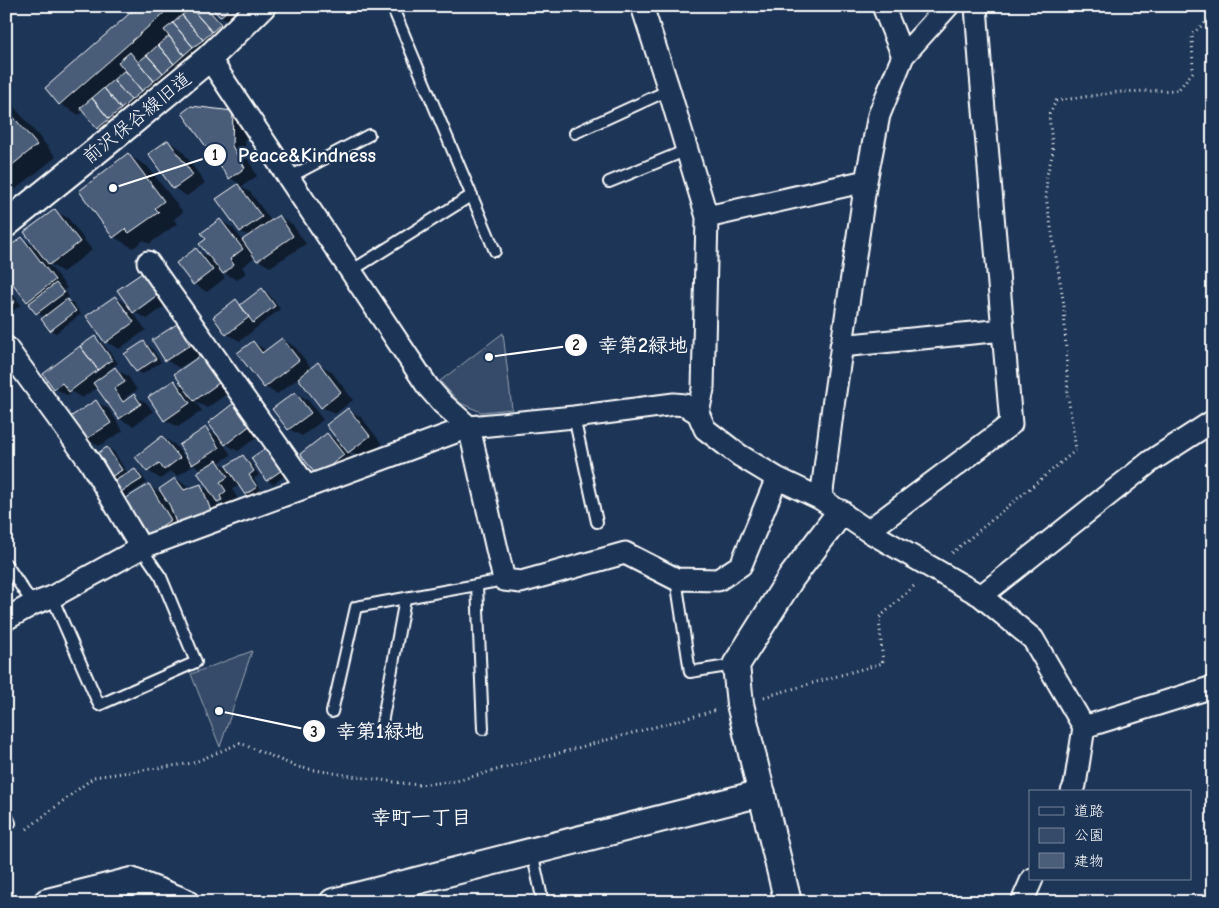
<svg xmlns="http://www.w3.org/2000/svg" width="1219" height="908" font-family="'Comic Neue','Klee One',sans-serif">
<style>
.green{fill:#364b69;stroke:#9aa5b4}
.shadow{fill:#0007}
.building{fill:#4a5d79;stroke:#fff}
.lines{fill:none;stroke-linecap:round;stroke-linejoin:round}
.service-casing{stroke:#fff;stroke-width:14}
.minor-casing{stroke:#fff;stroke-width:25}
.tertiary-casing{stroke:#fff;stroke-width:30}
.path{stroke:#fff;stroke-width:3;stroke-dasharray:1 4;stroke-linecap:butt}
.service{stroke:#1d3557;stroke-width:10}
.minor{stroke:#1d3557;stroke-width:21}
.tertiary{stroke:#1d3557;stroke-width:26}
.labels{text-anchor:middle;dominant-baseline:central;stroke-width:4.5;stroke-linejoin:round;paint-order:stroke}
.street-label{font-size:19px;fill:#fff;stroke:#1d3557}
.neighbourhood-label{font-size:20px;font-weight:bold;fill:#fff;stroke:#1d3557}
.leader{fill:none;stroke:#fff;stroke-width:2}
.callout-dot{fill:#fff;stroke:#1d3557;stroke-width:2}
.mark-label{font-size:15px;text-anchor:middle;font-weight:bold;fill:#111}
.callout-label{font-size:20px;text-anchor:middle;font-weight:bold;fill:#fff;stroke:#1d3557;stroke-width:4.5;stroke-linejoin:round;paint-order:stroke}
</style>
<rect width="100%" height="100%" fill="#1d3557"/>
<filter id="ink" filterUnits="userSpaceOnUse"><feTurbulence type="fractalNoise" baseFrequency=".02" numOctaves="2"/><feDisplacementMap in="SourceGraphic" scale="10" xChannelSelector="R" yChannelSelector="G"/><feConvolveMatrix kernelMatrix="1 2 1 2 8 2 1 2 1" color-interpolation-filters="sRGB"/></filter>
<g filter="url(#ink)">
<path class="green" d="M503,333l9,76 -31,3 -21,-9 -20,-22z
M252,651l-32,96 -29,-73z"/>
<path class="shadow" d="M140,6h67l19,22 -122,103 -6,-3 -14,-17 -5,4 -19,-11z
M212,6h15l7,8 -7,6 -7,-4z
M230,6h27l-11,10 -13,-7z
M6,97l50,60 -49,39h-1z
M184,113h49l13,7 -1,34 12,22 -16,11 10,6 20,28 8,-5 13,8 14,20 -36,23 -12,-7 -3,-3 -13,10 4,6 -9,7 -17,-9 5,7 -18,14 -13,-8 -16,-20 18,-14 17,9 -5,-20 12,-19 13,8 10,13 7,-5 -9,-4 -23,-33 22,-15 -10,-6z
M168,141l13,8 24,34 -18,13 -13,-8z
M128,155l19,11 36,46 -9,7 3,5 -28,20 -5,-4 -11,8 -19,-11z
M55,211l13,7 24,32 -29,22 -15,-9 19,25 -3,2 5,7 -3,2 8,5 7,10 -25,19 -6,-3 -5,-12 -8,-5 -5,-10 -5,-2 -5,-62 16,9z
M6,290l5,2 10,13 -15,11z
M262,290l6,3 12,16 -40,32 -13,-7 9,-33 7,4z
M166,291l6,10 -25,18 -16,-9 15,20 -27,19 -13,-7 9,-45 15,9 7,2v3z
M177,326l13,7 45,55 -28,20 -12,-7 7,10 -24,16 -13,-7 9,-39 11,7 14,-31 -1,-1 -19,12 -13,-8z
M95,337l6,4 17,22 -11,9 1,2 7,-5 13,7 9,14 -11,7 3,3 5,-4 13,7 6,9 -20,14 -13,-7 -22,-32 -16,11 -10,-6 -5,3 -13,-7z
M282,339l13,8 17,22 6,-5 13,7 22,29 -18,14 -13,-7 -23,-29 -22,16 -12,-7 -12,-45 14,9z
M144,342l6,4 11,16 -18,12 -7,-3z
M295,393l13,7 15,20 -21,16 -13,-7z
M97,402l12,7 14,22 -24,15 -7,-4 -2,2 -13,-8z
M235,403l29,29 -26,19 -16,-9 9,13 -12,8 8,4 16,-11 6,4 10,15 -5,4 8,12 -10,7 -6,-4 -6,-9 -8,4 6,10 -6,4 2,4 -3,2 -14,-8 6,18 -79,18 5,-51 16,9 11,-16 12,7 2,3 11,-3 11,6 -9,-22 -9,-5 -16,11 -8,-5 -9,8 -13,-8 15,-34 12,8 13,16 18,-32 14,8z
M348,410l13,7 21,27 -20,15 -15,-9 9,13 -38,12 9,-41 15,9z
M108,448l6,4 14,22 7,-4 6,4 6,9 -24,15 -16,-19z
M253,458l37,14 -17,12 -6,-4z"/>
<path class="building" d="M138,6h34l-113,99 -14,-17z
M192,6h13l16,18 -9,8 -21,-24z
M210,6h15l3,4 -8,7z
M191,8l21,24 -9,8 -21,-25z
M182,15l21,25 -10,7 -20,-24z
M173,23l20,24 -9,8 -20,-25z
M169,36l15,19 -10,9 -16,-19z
M158,45l16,19 -11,9 -16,-18z
M130,52l24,29 -12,10 -24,-29z
M147,55l16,18 -9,8 -16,-19z
M125,70l17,21 -11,9 -18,-20z
M113,80l18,20 -10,9 -17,-21z
M104,88l17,21 -12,10 -17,-21z
M92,98l17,21 -12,10 -17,-21z
M191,106l42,5 -1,35 13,22 -16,11 -47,-66z
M6,108l31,37 -31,25z
M168,140l25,35 -20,14 -25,-35z
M128,153l36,48 -9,7 4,4 -30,21 -4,-4 -12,9 -34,-47z
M238,184l24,33 -22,15 -24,-33z
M55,209l25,33 -31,23 -25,-33z
M279,215l14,21 -36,25 -15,-21z
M220,219l23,30 -13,10 4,6 -11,9 -24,-30 7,-5 -5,-6z
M22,237l33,43 -28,22 -21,-27v-26z
M196,248l17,22 -20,15 -17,-22z
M145,271l15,22 -27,20 -16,-23z
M56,283l8,10 -28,21 -8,-10z
M262,288l13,18 -22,17 -13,-18z
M6,289l9,13 -9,6z
M115,296l19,26 -29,21 -19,-27z
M67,299l9,12 -26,20 -9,-12z
M236,299l13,18 -23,18 -13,-18z
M177,324l13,21 -25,16 -13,-21z
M95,336l17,24 -14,10 -18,-24z
M282,338l17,22 -35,28 -27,-35 16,-12 9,12z
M144,341l12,18 -20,13 -12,-18z
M80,346l18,24 -29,22 -7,-9 -8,6 -11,-15z
M204,353l19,27 -29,21 -20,-27z
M318,362l23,30 -20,16 -23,-30z
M115,367l10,15 -11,7 9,13 11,-8 7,10 -22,15 -26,-36z
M174,380l16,23 -26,18 -16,-24z
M295,392l16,21 -23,17 -16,-21z
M96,400l15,23 -26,17 -15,-23z
M235,402l17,22 -27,21 -17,-22z
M348,408l22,28 -22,17 -22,-28z
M206,427l13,21 -27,17 -13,-20z
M327,433l17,22 -27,21 -17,-22z
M162,436l18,22 -16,12 -5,-7 -12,9 -12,-15z
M270,445l15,23 -19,13 -15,-23z
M107,447l15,23 -16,10 -14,-23z
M243,455l11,16 -5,4 8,12 -12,8 -19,-29z
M217,460l11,17 -8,5 6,9 -6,5 2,4 -5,2 -20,-30z
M135,469l7,10 -26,16 -7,-11z
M175,478l9,12 17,-6 10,27 -35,12 -6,-17 -11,-17z
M149,484l22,36 -28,18 -23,-36z"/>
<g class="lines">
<defs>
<path id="service" d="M392,6l103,245
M575,133l94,-43
M288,178l81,-43
M609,182l78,-32
M351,271l121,-76
M574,417l23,105
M6,564l27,40
M676,579l14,93 44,-7
M477,585l6,144
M52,597l47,108 97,-43 -35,-85 -20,-29
M332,712l24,-105 148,-27
M382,723l23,-124
M6,814l4,9
M532,852l11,50"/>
<path id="minor" d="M642,6l27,84 38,127 -4,172 -5,24
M883,6l20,50
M209,58l219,329 15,17 26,23 35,153 17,2 104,-29 51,26 42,1 23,-15 36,-87
M866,181l13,-66 24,-59 45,-50
M707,217l159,-36 -33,225 -12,93
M148,262l158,224
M841,346l162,-16
M6,347l84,115 51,86
M868,531l143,-107 -30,-349 -5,-69
M981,596l170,-135 62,-40
M6,619l27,-15 19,-7 89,-49 328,-121 105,-10 100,-13 11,1 13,8 7,16 34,26 38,23 44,21 47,32 113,65 52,43 51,88 -9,58 -3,7
M1084,727l129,-40
M1022,902l10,-23"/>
<path id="tertiary" d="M6,224l109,-88 94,-78 53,-52
M47,902l84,-21 54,21
M333,902l429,-109
M788,902l-48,-198 -4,-39 55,-87 49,-65"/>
</defs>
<use href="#service" class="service-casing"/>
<use href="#minor" class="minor-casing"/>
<use href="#tertiary" class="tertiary-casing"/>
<path class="path" d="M952,553l124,-103 -8,-54 -4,-91 -18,-108 1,-22 6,-23 -4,-37 7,-14 62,-9 60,-2 15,-18 -1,-38 21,-18
M764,697l119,-34 -4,-45 36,-33
M27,829l67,-52 99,-14 47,-20 57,24 54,9 67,9 38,-4 261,-71
M6,845l6,-5"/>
<use href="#service" class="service"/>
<use href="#minor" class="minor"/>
<use href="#tertiary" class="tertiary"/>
</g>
</g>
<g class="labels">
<g class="street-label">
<text transform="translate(137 118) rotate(-39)">前沢保谷線旧道</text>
</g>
<g class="neighbourhood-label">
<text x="421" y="817">幸町一丁目</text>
</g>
</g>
<path class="leader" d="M113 188L215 155M489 357L576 345M219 711L314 731"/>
<g class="callout-dot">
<circle cx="113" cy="188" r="5"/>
<circle cx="489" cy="357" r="5"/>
<circle cx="219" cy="711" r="5"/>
<circle cx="215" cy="155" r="12"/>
<circle cx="576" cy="345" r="12"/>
<circle cx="314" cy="731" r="12"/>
</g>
<g class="mark-label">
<text x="215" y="160">1</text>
<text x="576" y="350">2</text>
<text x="314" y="737">3</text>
</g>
<g class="callout-label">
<text x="307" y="162">Peace&amp;Kindness</text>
<text x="643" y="352">幸第2緑地</text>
<text x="380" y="738">幸第1緑地</text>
</g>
<rect width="1219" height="908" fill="none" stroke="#1d3557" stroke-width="25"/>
<rect x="12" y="12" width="1194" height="883" fill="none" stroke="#fff" stroke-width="2" filter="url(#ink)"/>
<rect x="1029" y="790" width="162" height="90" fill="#1d3557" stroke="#77869a"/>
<rect x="1039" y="807" width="25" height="8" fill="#1d3557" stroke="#77869a"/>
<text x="1074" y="816" font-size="15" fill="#ffffff">道路</text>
<rect x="1039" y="828" width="25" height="15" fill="#364b69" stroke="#77869a"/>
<text x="1074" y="840" font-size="15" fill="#ffffff">公園</text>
<rect x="1039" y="853" width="25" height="15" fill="#4a5d79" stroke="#77869a"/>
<text x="1074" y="866" font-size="15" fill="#ffffff">建物</text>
</svg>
